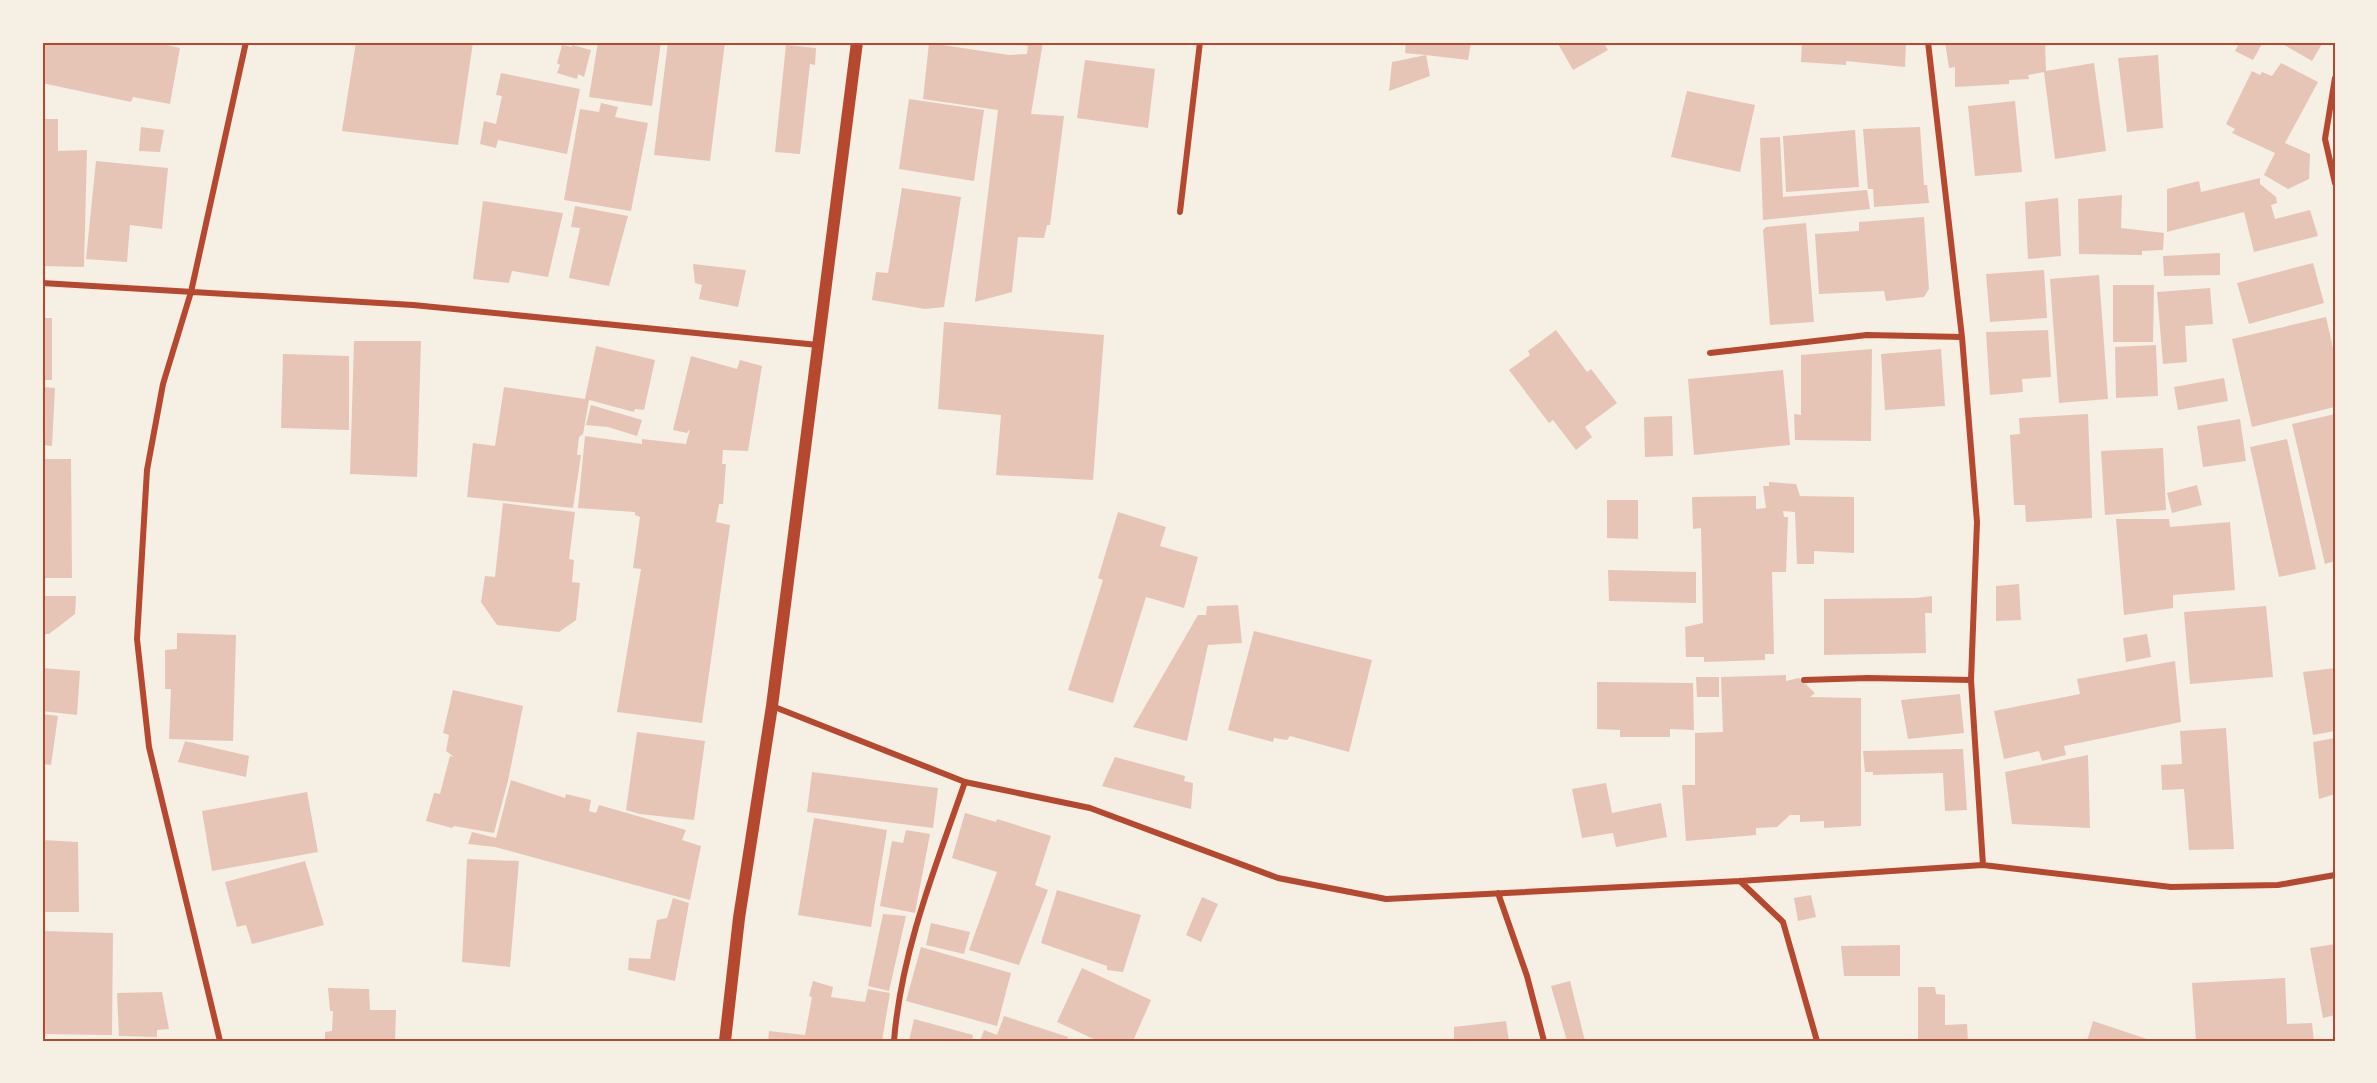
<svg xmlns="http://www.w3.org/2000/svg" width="2377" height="1083" font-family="Lato,sans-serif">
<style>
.building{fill:#e6c5b7}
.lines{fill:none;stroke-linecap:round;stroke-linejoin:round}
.minor{stroke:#b5482f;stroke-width:6}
.secondary{stroke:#b5482f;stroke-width:12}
.neatline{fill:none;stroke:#b5482f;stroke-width:2}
</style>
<rect width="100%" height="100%" fill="#f6efe4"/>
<path class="building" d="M42,42h111l27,6 -10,56 -37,-7 -2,5 -89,-19z
M356,42h117l-15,103 -116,-14z
M598,42h63l-9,64 -63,-9z
M668,42h57l-15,119 -56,-6z
M1007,42h36l-12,72 33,2 -14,109h-3l-3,13 -26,-1 -6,55 -37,10 23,-192 -75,-11 6,-56 80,12 18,-1 1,-8z
M1406,42h65l-3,18 -42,-5 4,21 -41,15 3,-29 34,-7 -21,-2z
M1557,42h46l5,8 -35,20z
M1802,42h104l-1,25 -59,-6v4l-45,-3z
M1945,42h84v2l16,-2 1,29 48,-8 12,88 -51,8 -11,-87 -16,3 1,4 -20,1v4l-54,3v-20l-6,1z
M2240,42h23l-10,18 -18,-9z
M2279,42h44l-11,19z
M562,45l10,2v-2l19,5 -7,27 -6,-3 -1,5 -20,-6 3,-8 -3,-2z
M786,45l30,3 -1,17 -5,-1 -10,90 -25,-2z
M2158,55l5,73 -36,4 -9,-74z
M1085,60l70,9 -7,59 -71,-10z
M2281,63l37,19 -33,61 25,11 -1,25 -21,10 -24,-14 11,-22 -43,-20 3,-4 -9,-5 26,-53 8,4 2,-3 10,4z
M501,73l79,16 -13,65 -69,-14 -2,8 -16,-4 4,-23 12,3 6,-28 -6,-1z
M1687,91l68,14 -15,67 -69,-15z
M909,99l75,11 -10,71 -75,-12z
M2015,101l7,71 -47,4 -7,-70z
M601,103l17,4 -3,10 33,6 -17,88 -67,-11 16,-91 19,3z
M42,119h16v32l29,-1 -3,117 -42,-1z
M141,127l23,3 -4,22 -21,-1z
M1920,127l4,58h3l2,18 -55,4 -1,-18h-5l-5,-60z
M1855,130l4,57 -73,5 -3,-56z
M1780,137l3,60 84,-7 3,19 -107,11 -3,-82z
M96,161l72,7 -6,61 -32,-4 -3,37 -41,-3z
M2260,178v6l16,13 1,6 -6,2 4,14 35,-9 8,26 -64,16 -10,-40 -77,20v-43l32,-8 2,11z
M902,188l59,9 -17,110 -19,2 -53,-9 4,-28 12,1z
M2122,195l-1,33 43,5 -1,17 -21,1v4l-63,-1 -1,-55z
M2058,198l3,58 -33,3 -3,-57z
M483,201l80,12 -15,64 -36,-6 -3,12 -36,-4z
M575,206l53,10 -19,70 -40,-8 11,-50 -9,-1z
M1924,217l5,72 -5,8 -38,4 -2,-10 -65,3 -4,-60 44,-3v-9z
M1806,223l8,99 -44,3 -7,-95 3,-3z
M2220,253v22l-56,1 -1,-20z
M2313,263l11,40 -75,21 -12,-41z
M693,264l53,6 -8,37 -39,-8 3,-14 -7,-2z
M2044,270l3,48 -57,4 -4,-48z
M2099,275l9,124 -49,4 -9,-124z
M2113,285h41l-1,57h-40z
M2210,288l3,36 -28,2 2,36 -24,2 -6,-72z
M2326,317l9,40v50l-83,20 -20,-88z
M42,318h10v62h-10z
M944,322l160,13 -11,145 -97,-5 5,-60 -63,-6z
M1556,330l31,42 4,-3 26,34 -32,24 7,10 -16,13 -23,-30 -4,3 -40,-53 21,-15 -2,-4z
M2048,330l3,47 -29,2 1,13 -33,3 -4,-63z
M354,341h67l-4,136 -67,-3z
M2156,345l2,51 -42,2 -1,-51z
M596,346l59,14 -11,50 -9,-1 -1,3 -45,-12 -6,34 -4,3 -2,18h4l-8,53 -106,-11 6,-54 22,3 9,-59 81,12z
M1872,349l-1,92 -76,-1 -1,-26 7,1v-60z
M1941,349l4,57 -60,4 -4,-56z
M283,354l66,2v74l-68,-2z
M691,356l46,13 3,-9 22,6 -14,85 -25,-1 -1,14h4l-3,40h-4l-3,18 14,3 -28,198 -85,-11 24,-143 -8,-1 7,-51 -5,-2v-3l-57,-4 7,-72 57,8v-5l44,5 4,-15 -3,4 -14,-3z
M1783,370l7,75 -96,10 -6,-76z
M2224,378l4,23 -50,9 -4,-23z
M42,387l13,1 -3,58 -10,-1z
M591,405l51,15 -5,16 -29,-9 -22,-2z
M2088,414l4,104 -66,4 -1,-17h-11l-4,-70 10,-1 -1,-16z
M2335,414v147l-10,3 -33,-140z
M1672,416l1,40 -28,1 -1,-40z
M2240,419l6,42 -43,6 -6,-41z
M2287,439l29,130 -37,8 -29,-130z
M2163,448l3,62 -61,5 -4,-64z
M42,459h29l1,119h-30z
M1769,482l27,2 4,12 54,1v56l-40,-2v13h-17l-2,-52 -12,-1 1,6h4l-2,55h-14l2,82h-9v6l-61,2v-5h-18l-1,-30 18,-4 -2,-95 -8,1 -1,-32 64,-1v13l10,-1 -3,-22h6z
M2197,485l5,20 -30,8 -5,-20z
M1607,500h31v39l-31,-1z
M503,503l72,9 -6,47 5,1 -2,22 8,1 -4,37 -17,12 -62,-7 -16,-23 4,-26 10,1z
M1118,512l48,15 -6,19 38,11 -14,51 -38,-11 -33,106 -45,-13 35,-110 -5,-2z
M2116,519h53l1,8 60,-5 5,68 -62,5v13l-49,7z
M1608,570l88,2v31l-87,-2z
M2019,584l2,36 -25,1v-35z
M42,596h34l-1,18 -26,20h-7z
M1932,596v17h-7l1,40 -102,2v-56l92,-1z
M1238,605l4,38 -34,2 -21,96 -54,-14 65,-112h8l1,-9z
M2266,606l7,71 -83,7 -6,-72z
M1254,631l118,29 -23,92 -59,-16 -3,4 -13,-2 -1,4 -45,-12z
M177,633l59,2 -3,106 -64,-2 2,-50h-6v-39l12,-1z
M2147,634l4,23 -25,5 -3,-24z
M2175,661l6,61 -117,24 2,9 -24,6 -3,-10 -35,8 -10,-48 86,-17 -3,-15z
M42,668l38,3 -3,44 -35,-4z
M2335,668v63l-22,4 -10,-63z
M1786,675v6l13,-3 16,15 -5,4 51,1v128l-37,2v-7l-24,1v-7h-10l-13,12 -21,1v7l-70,6 -4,-56h13v-52l28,-1 -2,-55z
M1696,677h23v20h-22z
M1597,682l96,1 1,47 -24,-1v8h-50v-7l-23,-1z
M453,690l70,16 -15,75 -14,52 -40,-7 -2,2 -26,-7 8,-28 6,1 10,-38 4,1 -8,-6 3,-16 -6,-2z
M1960,694l4,39 -56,6 -7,-39z
M42,714l16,2 -7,49 -9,-1z
M2226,728l8,121 -45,1 -5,-61 -22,1 -1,-25 21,-1 -2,-33z
M637,732l68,9 -11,79 -54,-6 -14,-4z
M2335,738v56l-16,5 -6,-57z
M185,741l64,15 -3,21 -68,-15z
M1963,749l4,61 -22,1 -2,-38 -70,2v-3h-8l-2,-21z
M2088,755l2,73 -78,-4 -7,-52z
M1115,757l70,19 -1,5 9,2 -2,26 -89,-23z
M812,772l126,16 -5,40 -126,-16z
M511,780l54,18 1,-4 25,6 -2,11 7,2 3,-8 87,25 -4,10 19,6 -11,54 -195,-53 -27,-3 4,-12 24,6z
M1606,783l6,30 49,-10 6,34 -51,10 -3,-14 -31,5 -10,-49z
M307,792l11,60 -106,19 -10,-60z
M965,813l31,9 1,-3 54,17 -16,49 13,5 -29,75 -50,-15 28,-78 -45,-14z
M814,818l73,12 -16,97 -73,-12z
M906,830l24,4 -15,79 -35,-7 12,-65 11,2z
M42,840l36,2 1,70h-37z
M467,859l52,2 -9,106 -48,-5z
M305,861l19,64 -72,19 -6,-19 -9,2 -12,-45z
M1057,890l84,25 -18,57 -16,-2v-4l-66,-23z
M1811,895l5,22 -18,4 -4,-23z
M1202,897l16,7 -17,38 -15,-7z
M673,898l16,5 -14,78 -47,-11 1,-12 21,1 7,-39 10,-2z
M883,914l23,2 -17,75 -21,-5z
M931,923l39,9 -6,22 -38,-9z
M42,931l71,2 -1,102 -70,-1z
M2335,944v71l-12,3 -13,-70z
M1900,945v31h-56l-3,-30z
M921,947l90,26 -14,53 -91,-25z
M1082,968l69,32 -18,41h-35l-41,-19z
M2285,978l2,46 25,-1 2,18h-118l-4,-58z
M813,981l20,6 -2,10 34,5 3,-13 22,4 -8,48h-114l1,-10 36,4 7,-38 -3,-1z
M1570,981l15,60h-18l-16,-55z
M1918,987h17l1,7 9,1v30l22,-1 1,17h-50z
M328,988l41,1 1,21h26l-1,31h-70v-9l7,-1 1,-20h-3z
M162,992l7,37 -12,1v7l-38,-1 -2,-43z
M1004,1016l64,21 -1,4h-87l4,-11 13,5z
M914,1019l59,16 -1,6h-63z
M1506,1021l3,20h-55v-14z
M2093,1021l60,20h-66z"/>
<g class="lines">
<path class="minor" d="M1928,42l34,295 15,185 -6,158 12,185
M2335,78l-10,61 10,44
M1180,212l20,-170
M42,283l371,22 405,40
M1710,353l157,-18 95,2
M1804,680l64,-2 103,2
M772,706l193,76 125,26 188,70 108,21 354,-18 243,-16 188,22 107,-2 57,-10
M1740,881l43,41 34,119
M1498,893l29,83 17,65
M220,1041l-71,-294 -12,-108 10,-169 16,-86 28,-92 55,-250
M894,1041c7,-89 42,-176 71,-259"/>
<path class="secondary" d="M725,1041l14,-123 33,-212 85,-664"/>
</g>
<rect width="2377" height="1083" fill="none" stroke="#f6efe4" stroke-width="87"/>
<rect x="44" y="44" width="2290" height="996" class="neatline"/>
</svg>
